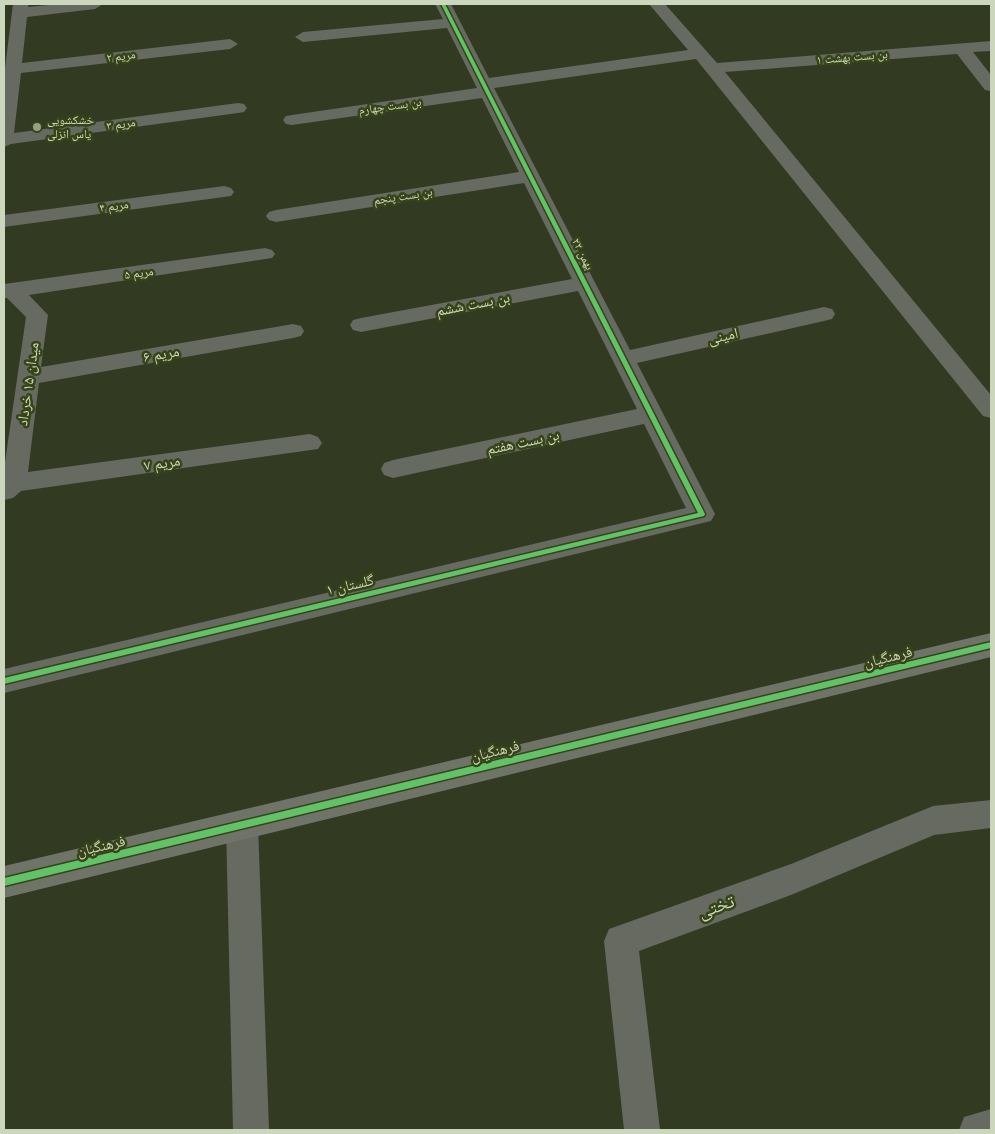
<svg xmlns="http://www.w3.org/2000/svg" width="995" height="1134" font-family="Raleway,'Noto Naskh Arabic',sans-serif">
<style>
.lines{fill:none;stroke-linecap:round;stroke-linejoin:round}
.street{fill:#666a60;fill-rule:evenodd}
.secondary{fill:#6f7368;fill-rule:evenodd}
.cycleway-casing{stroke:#364418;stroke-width:3}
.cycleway{fill:#61c268;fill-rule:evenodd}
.poi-dot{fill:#969f87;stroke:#364418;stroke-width:2}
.labels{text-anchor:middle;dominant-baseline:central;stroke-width:5;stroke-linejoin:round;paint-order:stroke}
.far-street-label{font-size:12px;fill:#ccd6bd;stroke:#364418}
.far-poi-label{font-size:12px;fill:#ccd6bd;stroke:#364418;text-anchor:start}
.street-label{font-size:15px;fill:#ccd6bd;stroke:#364418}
.near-street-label{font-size:18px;fill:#ccd6bd;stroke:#364418}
</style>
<rect width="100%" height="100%" fill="#323a22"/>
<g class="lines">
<path class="street" d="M13,4h16l-1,3 30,-3h45l-8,5 -68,8 -5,46 208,-24 8,5 -8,5 -209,24 -7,60 224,-30 6,1 3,4 -3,4 -6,1 -227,31 -7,3v-71z
M435,4h16l38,74 199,-28 -39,-46h16l52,59 274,-22v10l-18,1 18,23v16l-6,-1 -28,-36 -232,18 266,323v23l-8,-2 -287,-357 -202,29 136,262 194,-43 8,2 3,5 -3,5 -8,2 -187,42 78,151 -4,7 -707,172v-24l682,-161 -42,-84 -251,54 -9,-3 -3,-6 3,-6 9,-3 244,-51 -59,-118 -217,41 -8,-2 -3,-5 3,-5 8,-2 211,-39 -48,-96 -248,39 -7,-2 -3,-4 3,-4 7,-2 243,-38 -37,-74 -190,27 -6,-1 -3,-4 3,-4 6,-1 185,-27 -30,-60 -144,14 -8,-5 8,-5 140,-13z
M224,186l7,2 3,4 -3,4 -227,31v-12z
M265,248l7,2 3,4 -3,4 -243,37 19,20 -7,52 252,-43 8,2 3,5 -3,5 -8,2 -254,45 -11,89 282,-38 8,3 4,6 -4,6 -297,42 -8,7 -9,2v-31l22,-152 -19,-19h-3v-14z
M991,800v28l-57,7 -143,60 -152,56 21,179h-36l-20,-189 5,-12 182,-65 142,-58z
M242,810l11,5 5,10 11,305h-36l-7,-305 5,-10z
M991,1109v21h-32l5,-13z"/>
<path class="secondary" d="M991,633v24l-987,241v-32z"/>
<defs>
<path id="cycleway" d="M441,4h4l260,510 -1,2 -700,168v-6l694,-165z
M991,642v6l-987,238v-8z"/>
</defs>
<use href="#cycleway" class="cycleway-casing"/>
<use href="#cycleway" class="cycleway"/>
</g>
<circle class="poi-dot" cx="37" cy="127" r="5"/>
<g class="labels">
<g class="far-street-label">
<text transform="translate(121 56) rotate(-7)">مریم ۲</text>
<text transform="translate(852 57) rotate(-5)">بن بست بهشت ۱</text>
<text transform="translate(390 106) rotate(-8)">بن بست چهارم</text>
<text transform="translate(121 124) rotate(-8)">مریم ۳</text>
<text transform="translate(403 196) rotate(-9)">بن بست پنجم</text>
<text transform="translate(114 206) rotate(-8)">مریم ۴</text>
<text transform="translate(583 254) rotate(63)">۲۲ بهمن</text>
<text transform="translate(139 273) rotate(-8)">مریم ۵</text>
</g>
<g class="far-poi-label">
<text x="47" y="120">خشکشویی<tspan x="47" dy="14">یاس انزلی</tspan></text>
</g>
<g class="street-label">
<text transform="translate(473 304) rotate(-11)">بن بست ششم</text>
<text transform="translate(723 336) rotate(-13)">امینی</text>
<text transform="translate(161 354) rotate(-10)">مریم ۶</text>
<text transform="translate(28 384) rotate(-82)">میدان ۱۵ خرداد</text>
<text transform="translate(523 442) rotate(-12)">بن بست هفتم</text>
<text transform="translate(162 463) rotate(-8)">مریم ۷</text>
<text transform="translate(350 585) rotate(-13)">گلستان ۱</text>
<text transform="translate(888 657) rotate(-14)">فرهنگیان</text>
<text transform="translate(495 751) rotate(-14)">فرهنگیان</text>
<text transform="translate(101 846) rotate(-13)">فرهنگیان</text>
</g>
<g class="near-street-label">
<text transform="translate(716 906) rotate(-20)">تختی</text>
</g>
</g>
<rect width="995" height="1134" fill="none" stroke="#ccd6bd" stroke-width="10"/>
</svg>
